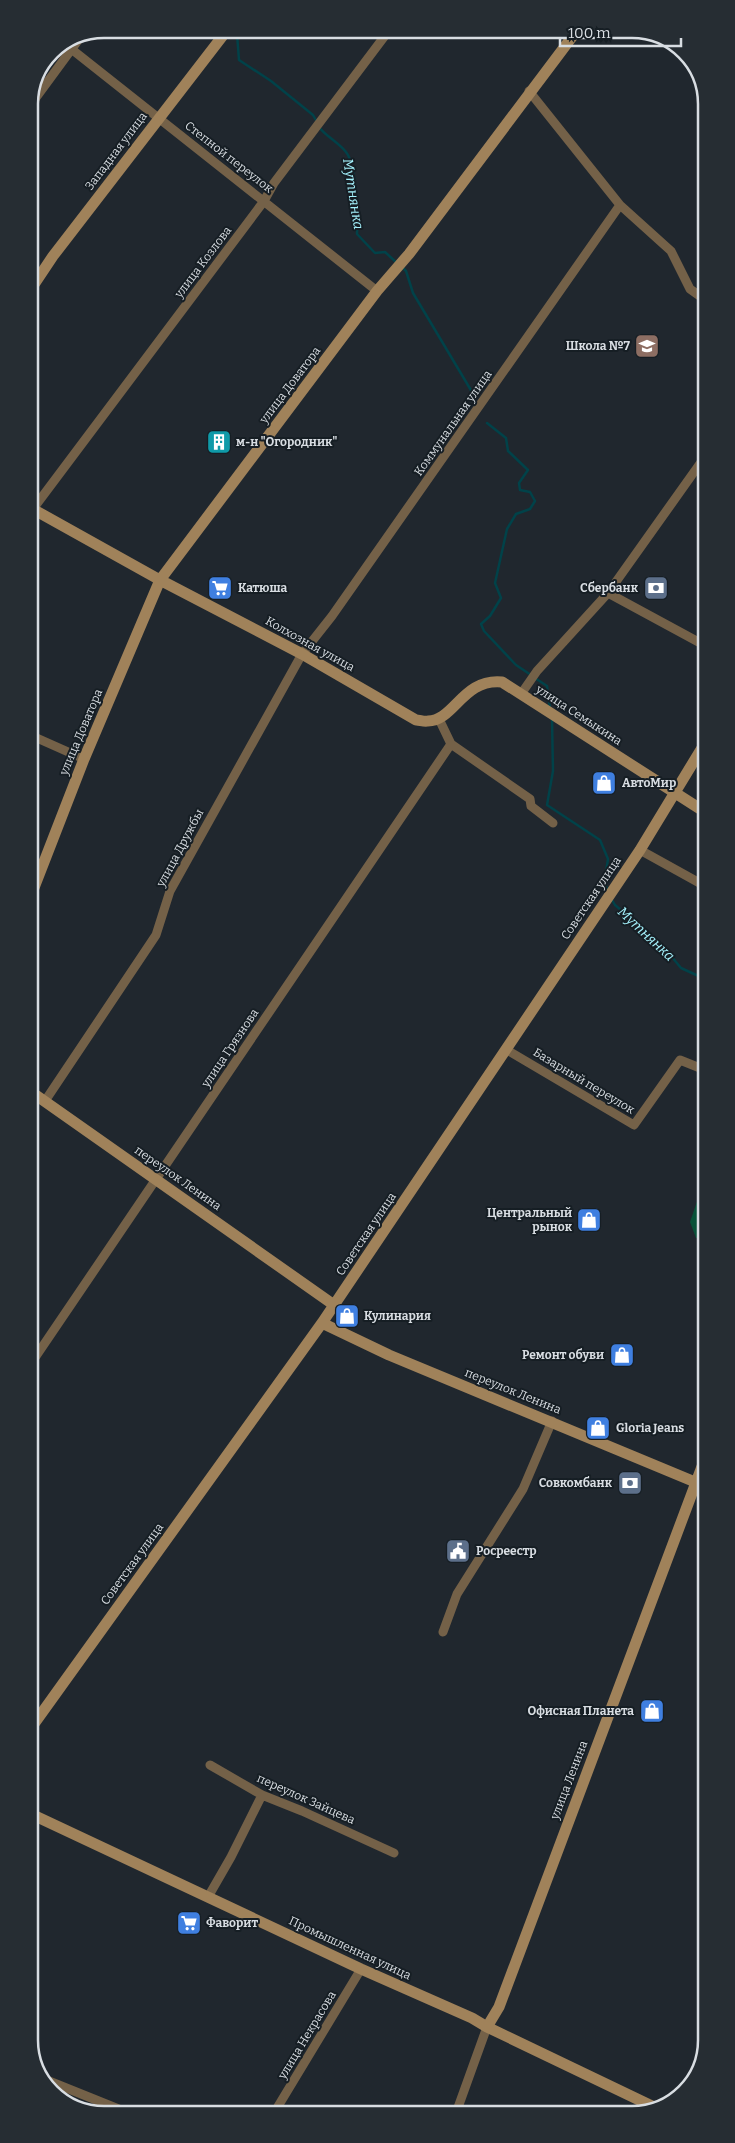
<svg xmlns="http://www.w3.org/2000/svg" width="735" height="2143" font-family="Bitter,serif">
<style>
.green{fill:#085138}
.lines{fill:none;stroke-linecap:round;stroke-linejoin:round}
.stream{stroke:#014249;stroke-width:2.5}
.street{stroke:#746148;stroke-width:9}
.secondary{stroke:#a0825a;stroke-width:11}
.labels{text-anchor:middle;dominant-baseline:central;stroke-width:4;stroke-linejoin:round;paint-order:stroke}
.street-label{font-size:12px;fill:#d8dde2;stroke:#161e24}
.poi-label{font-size:12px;font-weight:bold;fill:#d8dde2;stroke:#161e24;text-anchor:start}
.water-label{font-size:14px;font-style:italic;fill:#a4f1fc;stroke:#161e24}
.rim{fill:none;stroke:#d8dde2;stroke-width:2.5}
</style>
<rect width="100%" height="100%" fill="#20272e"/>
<path class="green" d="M705,1178v61l-9,-1 -6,-16z"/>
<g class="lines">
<path class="stream" d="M232,29l5,5 2,26 32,21 42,34 4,7
M319,127c7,10 23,17 29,28 8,16 10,60 9,79l18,19 10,-1 12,11
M403,268l3,3 7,22 62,104
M487,423l19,15 2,13 20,19 -9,13 1,7 10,2 5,9 -5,8 -14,5 -9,15 -12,54 6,15 -11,18 -9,8 3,7 32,34 15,10
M535,678l12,8 3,22
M552,718l1,53 -6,34 53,35 8,19 -4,25 4,6
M611,898l4,7 47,40 19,23 24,11"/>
<path class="street" d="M65,44l312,247
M529,91l91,114 51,46 19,38 14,10
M29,107l50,-68
M33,509l231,-308 10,-18 116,-154
M608,593l96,52
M521,694l16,-23 71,-78 96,-135
M439,719l12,25 79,55 1,7 22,17
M30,735l54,24
M640,850l65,36
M507,1050l127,75 46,-65 25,10
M45,1101l111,-166 14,-44 132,-237 30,-38 288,-411
M30,1365l421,-621
M443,1632l14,-38 66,-105 29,-68
M210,1765l52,30 40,16 92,42
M208,1897l23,-40 31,-62
M44,2079l87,35
M274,2113l87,-144
M456,2113l31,-86"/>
<path class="secondary" d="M29,292l24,-36 175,-227
M29,507l131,73 142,74 114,66c4,0 8,2 12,1 26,0 35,-43 74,-39l203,130
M30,898l54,-139 76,-179 217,-289 32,-37 169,-225
M30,1091l304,214
M322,1323l67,32 306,127
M31,1728l291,-405 318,-473 65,-107
M31,1814l330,155 111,49 15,9 169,81
M487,2027l12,-20 207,-551"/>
</g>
<defs>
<symbol id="school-square" viewBox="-11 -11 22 22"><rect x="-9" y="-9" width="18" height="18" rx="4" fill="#8d6e63" stroke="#161e24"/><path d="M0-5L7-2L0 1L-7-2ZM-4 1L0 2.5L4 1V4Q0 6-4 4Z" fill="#fff"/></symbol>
<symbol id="building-square" viewBox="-11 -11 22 22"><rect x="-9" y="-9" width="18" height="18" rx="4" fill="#0f9aa8" stroke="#161e24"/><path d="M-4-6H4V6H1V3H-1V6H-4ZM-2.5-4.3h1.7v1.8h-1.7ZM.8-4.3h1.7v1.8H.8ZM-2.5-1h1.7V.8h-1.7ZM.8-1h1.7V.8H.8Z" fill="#fff"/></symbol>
<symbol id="supermarket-square" viewBox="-11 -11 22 22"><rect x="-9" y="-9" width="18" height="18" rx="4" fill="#3f7fe0" stroke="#161e24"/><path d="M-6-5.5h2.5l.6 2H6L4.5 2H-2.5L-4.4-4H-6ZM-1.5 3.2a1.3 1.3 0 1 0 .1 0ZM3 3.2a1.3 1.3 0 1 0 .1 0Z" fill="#fff"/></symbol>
<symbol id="bank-square" viewBox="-11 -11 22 22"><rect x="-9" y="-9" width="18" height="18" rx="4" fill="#5c6f8a" stroke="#161e24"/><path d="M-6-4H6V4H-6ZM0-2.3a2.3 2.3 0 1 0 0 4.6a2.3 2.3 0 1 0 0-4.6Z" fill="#fff"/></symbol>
<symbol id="shop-square" viewBox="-11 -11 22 22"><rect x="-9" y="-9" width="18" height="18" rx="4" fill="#3f7fe0" stroke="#161e24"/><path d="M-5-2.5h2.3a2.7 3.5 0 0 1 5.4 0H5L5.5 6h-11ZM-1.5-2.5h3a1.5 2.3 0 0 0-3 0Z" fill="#fff"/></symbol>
<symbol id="civic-square" viewBox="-11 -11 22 22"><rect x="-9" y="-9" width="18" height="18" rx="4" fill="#5c6f8a" stroke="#161e24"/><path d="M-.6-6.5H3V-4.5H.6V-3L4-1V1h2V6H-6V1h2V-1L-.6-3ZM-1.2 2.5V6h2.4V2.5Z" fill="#fff"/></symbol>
</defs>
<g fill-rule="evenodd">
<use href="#school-square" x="633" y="332" width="28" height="28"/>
<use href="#building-square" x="205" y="428" width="28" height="28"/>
<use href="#supermarket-square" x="206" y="574" width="28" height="28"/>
<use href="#bank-square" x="642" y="574" width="28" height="28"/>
<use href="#shop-square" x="590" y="769" width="28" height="28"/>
<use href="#shop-square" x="575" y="1206" width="28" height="28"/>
<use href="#shop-square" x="333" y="1302" width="28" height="28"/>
<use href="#shop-square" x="608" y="1341" width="28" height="28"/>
<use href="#shop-square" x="584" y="1414" width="28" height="28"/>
<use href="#bank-square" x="616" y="1469" width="28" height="28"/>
<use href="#civic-square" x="444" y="1537" width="28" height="28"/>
<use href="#shop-square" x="638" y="1697" width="28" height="28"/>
<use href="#supermarket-square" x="175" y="1909" width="28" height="28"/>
</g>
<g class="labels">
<g class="street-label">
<text transform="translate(116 151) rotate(-53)">Западная улица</text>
<text transform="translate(229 157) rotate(38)">Степной переулок</text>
<text transform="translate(203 262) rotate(-53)">улица Козлова</text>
<text transform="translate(290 385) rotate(-53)">улица Доватора</text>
<text transform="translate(453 423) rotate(-55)">Коммунальная улица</text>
<text transform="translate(310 644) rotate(29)">Колхозная улица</text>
<text transform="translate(579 715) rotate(33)">улица Семыкина</text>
<text transform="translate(81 732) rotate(-67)">улица Доватора</text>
<text transform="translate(180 848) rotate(-62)">улица Дружбы</text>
<text transform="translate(591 898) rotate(-56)">Советская улица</text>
<text transform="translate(230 1048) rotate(-56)">улица Грязнова</text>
<text transform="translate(584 1081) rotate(31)">Базарный переулок</text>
<text transform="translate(178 1178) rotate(35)">переулок Ленина</text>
<text transform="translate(366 1234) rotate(-56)">Советская улица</text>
<text transform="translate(513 1391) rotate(22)">переулок Ленина</text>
<text transform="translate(132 1564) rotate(-54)">Советская улица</text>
<text transform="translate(569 1780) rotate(-69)">улица Ленина</text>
<text transform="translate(306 1799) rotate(24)">переулок Зайцева</text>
<text transform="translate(350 1948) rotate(25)">Промышленная улица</text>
<text transform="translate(307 2035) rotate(-59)">улица Некрасова</text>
</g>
<g class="poi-label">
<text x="630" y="346" text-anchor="end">Школа №7</text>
<text x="236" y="442">м-н "Огородник"</text>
<text x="238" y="588">Катюша</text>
<text x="638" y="588" text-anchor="end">Сбербанк</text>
<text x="622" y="783">АвтоМир</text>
<text x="572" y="1213" text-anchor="end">Центральный<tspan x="572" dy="14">рынок</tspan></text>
<text x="364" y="1316">Кулинария</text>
<text x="604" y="1355" text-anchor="end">Ремонт обуви</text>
<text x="616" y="1428">Gloria Jeans</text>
<text x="612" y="1483" text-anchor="end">Совкомбанк</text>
<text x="476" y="1551">Росреестр</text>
<text x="634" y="1711" text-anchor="end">Офисная Планета</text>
<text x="206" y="1923">Фаворит</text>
</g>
<g class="water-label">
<text transform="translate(353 194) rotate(81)">Мутнянка</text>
<text transform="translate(646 934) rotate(43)">Мутнянка</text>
</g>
</g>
<path d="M0 0H735V2143H0ZM104 38H632A66 66 0 0 1 698 104V2040A66 66 0 0 1 632 2106H104A66 66 0 0 1 38 2040V104A66 66 0 0 1 104 38Z" fill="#262d33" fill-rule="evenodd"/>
<path class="rim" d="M104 38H632A66 66 0 0 1 698 104V2040A66 66 0 0 1 632 2106H104A66 66 0 0 1 38 2040V104A66 66 0 0 1 104 38Z"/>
<path d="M560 38v8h121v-8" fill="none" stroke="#d8dde2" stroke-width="2.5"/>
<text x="568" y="38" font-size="15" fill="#d8dde2" stroke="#161e24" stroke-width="4" paint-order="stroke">100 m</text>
</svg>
